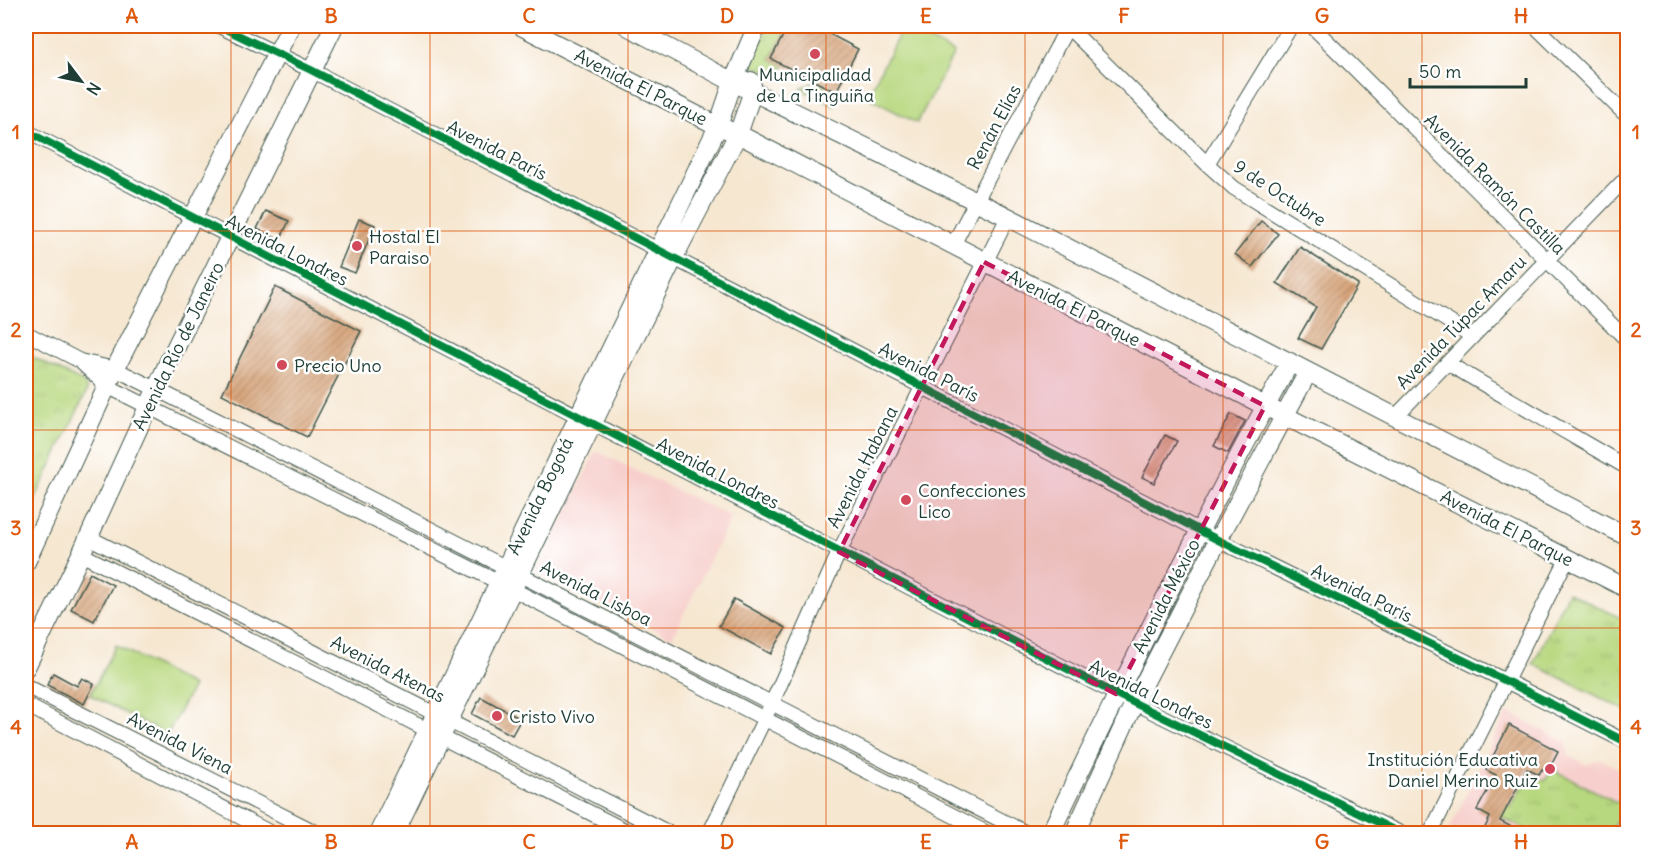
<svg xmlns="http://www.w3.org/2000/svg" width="1653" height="859" font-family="Delius,sans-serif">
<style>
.built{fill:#f7d0cd}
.grass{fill:url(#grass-tufts);stroke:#6c8a5a;stroke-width:1.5}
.garden{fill:#b8d87f;stroke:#6c8a5a;stroke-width:1.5}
.building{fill:url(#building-hatch)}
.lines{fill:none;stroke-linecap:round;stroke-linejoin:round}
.street-casing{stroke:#3f564c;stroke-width:16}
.secondary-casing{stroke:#3f564c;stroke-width:20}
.street{stroke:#fff;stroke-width:14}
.secondary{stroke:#fff;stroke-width:18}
.cycleway-casing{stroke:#fff;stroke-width:11}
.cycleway{stroke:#00873e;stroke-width:8}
.marked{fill:#c2185b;fill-opacity:0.2;stroke:#c2185b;stroke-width:4.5;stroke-dasharray:12 8;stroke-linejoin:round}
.grid{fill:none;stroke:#de580e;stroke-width:1.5;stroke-opacity:0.55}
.poi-dot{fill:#d1495b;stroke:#fff;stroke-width:2}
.labels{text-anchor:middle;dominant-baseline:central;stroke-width:5;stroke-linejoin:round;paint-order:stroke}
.poi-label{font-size:18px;fill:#1f3d34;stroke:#fff;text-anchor:start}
.street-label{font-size:18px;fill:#1f3d34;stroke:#fff}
.neatline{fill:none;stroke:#de580e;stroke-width:2}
.grid-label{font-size:20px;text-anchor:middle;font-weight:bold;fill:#de580e}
</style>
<defs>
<pattern id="grass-tufts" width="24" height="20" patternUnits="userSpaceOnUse" patternTransform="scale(1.5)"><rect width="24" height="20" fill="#b8d87f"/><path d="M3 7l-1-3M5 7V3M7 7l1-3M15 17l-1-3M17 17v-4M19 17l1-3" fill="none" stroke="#9eba6e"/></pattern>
<pattern id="building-hatch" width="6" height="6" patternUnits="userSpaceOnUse" patternTransform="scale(1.5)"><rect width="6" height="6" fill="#d6a176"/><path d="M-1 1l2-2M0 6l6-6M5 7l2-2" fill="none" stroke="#ad8462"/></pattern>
</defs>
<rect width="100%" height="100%" fill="#fff"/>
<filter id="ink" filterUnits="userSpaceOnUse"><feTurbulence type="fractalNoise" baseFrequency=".0167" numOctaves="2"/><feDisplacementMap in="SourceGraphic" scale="12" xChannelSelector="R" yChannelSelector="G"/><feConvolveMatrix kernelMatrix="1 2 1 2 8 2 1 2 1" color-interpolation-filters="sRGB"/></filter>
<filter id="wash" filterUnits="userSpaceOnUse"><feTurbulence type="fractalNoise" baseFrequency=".008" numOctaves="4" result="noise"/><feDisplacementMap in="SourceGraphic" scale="24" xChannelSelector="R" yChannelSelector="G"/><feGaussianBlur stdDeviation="1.35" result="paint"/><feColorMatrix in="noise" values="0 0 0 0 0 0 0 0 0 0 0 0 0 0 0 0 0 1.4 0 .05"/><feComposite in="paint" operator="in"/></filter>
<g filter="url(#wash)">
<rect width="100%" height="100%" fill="#f6e7d1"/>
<path class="built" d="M596,451l135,66 -59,121 -135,-66z
M1507,712l59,30 3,14 18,9 13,-6 27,14v60l-180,1z"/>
<path class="grass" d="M768,26h20l-17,33 14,7 -9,10 -30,-12z
M815,81l21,11 -2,14 -33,-17z
M26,354l59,29 2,8 -61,127z
M1568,592l59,29v90l-94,-47z
M1552,769l72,37 -15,28 -76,-1 -40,-20 6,-12 12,6 17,-34 17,8z"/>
<path class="garden" d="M903,27l51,26 -37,70 -50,-26z
M116,645l77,41 -26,49 -77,-40z"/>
<g id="blocks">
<path class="building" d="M788,26h34l-2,3 38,20 -22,43 -65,-33z
M266,211l23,10 -9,19 -23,-11z
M359,219l16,6 -20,48 -16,-6z
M1261,221l17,13 -26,33 -17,-13z
M1300,247l58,37 -37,65 -23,-11 18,-31 -39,-24z
M275,287l86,44 -54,106 -85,-43z
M1231,414l14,7 -17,32 -14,-7z
M1165,435l12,6 -23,42 -12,-6z
M90,573l23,12 -19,36 -23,-12z
M734,599l52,29 -15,26 -52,-28z
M53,673l24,13 5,-8 12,6 -10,20 -37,-19z
M481,697l40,22 -9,16 -40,-21z
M1509,725l49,26 -11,21 -5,-2 -3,5 -12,-6 -27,52 25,13h-43l8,-17 -13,-7 19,-35 -10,-5z"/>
</g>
</g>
<g filter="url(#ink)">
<use href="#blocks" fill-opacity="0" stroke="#3f564c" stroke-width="1.5"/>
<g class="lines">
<defs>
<path id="street" d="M219,26l92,44 907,470 288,141 122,62
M1067,26l140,138 27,24 238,148
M1312,26l316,315
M1535,26l93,91
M26,131l1090,563 286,140
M1207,164l84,-138
M953,245l115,-219
M26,333l54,28 35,8 41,20 872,445
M81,362l26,24 405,203 477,245
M1447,363l181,105
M1396,416l232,-240
M88,537l583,297
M81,554l551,280
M26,686l293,148
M26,705l247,129
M709,834l63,-131 67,-151 169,-335
M1430,834l137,-275"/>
<path id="secondary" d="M521,26l197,100 20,8 527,272 363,183
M627,26l106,56 275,135 620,320
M26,562l89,-193 176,-343
M26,667l55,-113 89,-195 164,-333
M378,834l340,-708 15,-44 24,-56
M394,834l198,-409 82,-168 64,-123 15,-43 -2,-10
M1050,834c76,-160 154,-318 240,-472
M1074,834l60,-131 84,-163 90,-168"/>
</defs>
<use href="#street" class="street-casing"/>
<use href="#secondary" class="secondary-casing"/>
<use href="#street" class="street"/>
<use href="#secondary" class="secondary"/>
<defs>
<path id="cycleway" d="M219,26l92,44 907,470 288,141 122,62
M26,131l1090,563 286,140"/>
</defs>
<use href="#cycleway" class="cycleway-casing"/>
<use href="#cycleway" class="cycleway"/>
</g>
</g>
<path class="marked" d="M984,262l281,144 -149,288 -277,-142z"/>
<path class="grid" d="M231,26v808M430,26v808M628,26v808M826,26v808M1025,26v808M1223,26v808M1422,26v808M26,231h1602M26,430h1602M26,628h1602"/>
<g class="poi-dot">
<circle cx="815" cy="54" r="6"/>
<circle cx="357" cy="246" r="6"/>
<circle cx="282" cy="365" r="6"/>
<circle cx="906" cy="500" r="6"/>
<circle cx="497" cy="716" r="6"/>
<circle cx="1550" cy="769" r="6"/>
</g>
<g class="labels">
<g class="poi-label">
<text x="815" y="74" text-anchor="middle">Municipalidad<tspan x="815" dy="21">de La Tinguiña</tspan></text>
<text x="369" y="236">Hostal El<tspan x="369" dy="21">Paraiso</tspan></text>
<text x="294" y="365">Precio Uno</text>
<text x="918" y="490">Confecciones<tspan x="918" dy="21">Lico</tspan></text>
<text x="509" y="716">Cristo Vivo</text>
<text x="1538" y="759" text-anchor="end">Institución Educativa<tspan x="1538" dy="21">Daniel Merino Ruiz</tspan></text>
</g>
<g class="street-label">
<text transform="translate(641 87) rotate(27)">Avenida El Parque</text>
<text transform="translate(994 127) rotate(-62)">Renán Elías</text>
<text transform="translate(497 150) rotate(27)">Avenida París</text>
<text transform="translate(1495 184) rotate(45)">Avenida Ramón Castilla</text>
<text transform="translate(1280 193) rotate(33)">9 de Octubre</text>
<text transform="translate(287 250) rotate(27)">Avenida Londres</text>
<text transform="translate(1074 308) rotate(27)">Avenida El Parque</text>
<text transform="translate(1461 322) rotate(-46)">Avenida Túpac Amaru</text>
<text transform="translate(178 346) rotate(-64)">Avenida Río de Janeiro</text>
<text transform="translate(929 372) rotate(27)">Avenida París</text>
<text transform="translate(862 467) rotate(-63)">Avenida Habana</text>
<text transform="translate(718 473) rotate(27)">Avenida Londres</text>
<text transform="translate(540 496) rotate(-64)">Avenida Bogotá</text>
<text transform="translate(1507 528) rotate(27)">Avenida El Parque</text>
<text transform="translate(596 593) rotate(27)">Avenida Lisboa</text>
<text transform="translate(1362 593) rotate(26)">Avenida París</text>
<text transform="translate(1166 596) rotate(-63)">Avenida México</text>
<text transform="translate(388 669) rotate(27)">Avenida Atenas</text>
<text transform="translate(1151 694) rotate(26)">Avenida Londres</text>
<text transform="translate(180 743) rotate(27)">Avenida Viena</text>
</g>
</g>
<rect width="1653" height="859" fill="none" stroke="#fff" stroke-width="66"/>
<g transform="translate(81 81) rotate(122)" stroke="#ffffff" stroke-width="4.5" paint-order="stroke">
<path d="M0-4.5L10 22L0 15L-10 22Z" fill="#1f3d34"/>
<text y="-9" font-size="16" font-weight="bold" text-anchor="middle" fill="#1f3d34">N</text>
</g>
<path d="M1410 78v9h116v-9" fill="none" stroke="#1f3d34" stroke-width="3"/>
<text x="1419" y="78" font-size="18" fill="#1f3d34" stroke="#ffffff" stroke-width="4.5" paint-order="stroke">50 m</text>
<rect x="33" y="33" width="1587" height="793" class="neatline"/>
<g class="grid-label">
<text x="132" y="23">A</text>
<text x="331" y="23">B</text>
<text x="529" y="23">C</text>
<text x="727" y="23">D</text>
<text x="926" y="23">E</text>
<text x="1124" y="23">F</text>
<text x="1322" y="23">G</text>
<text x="1521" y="23">H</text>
<text x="16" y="139">1</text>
<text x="1636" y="139">1</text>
<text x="16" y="337">2</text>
<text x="1636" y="337">2</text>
<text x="16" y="535">3</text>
<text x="1636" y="535">3</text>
<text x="16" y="734">4</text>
<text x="1636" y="734">4</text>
<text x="132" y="849">A</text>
<text x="331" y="849">B</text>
<text x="529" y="849">C</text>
<text x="727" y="849">D</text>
<text x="926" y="849">E</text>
<text x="1124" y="849">F</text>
<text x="1322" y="849">G</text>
<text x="1521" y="849">H</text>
</g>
</svg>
